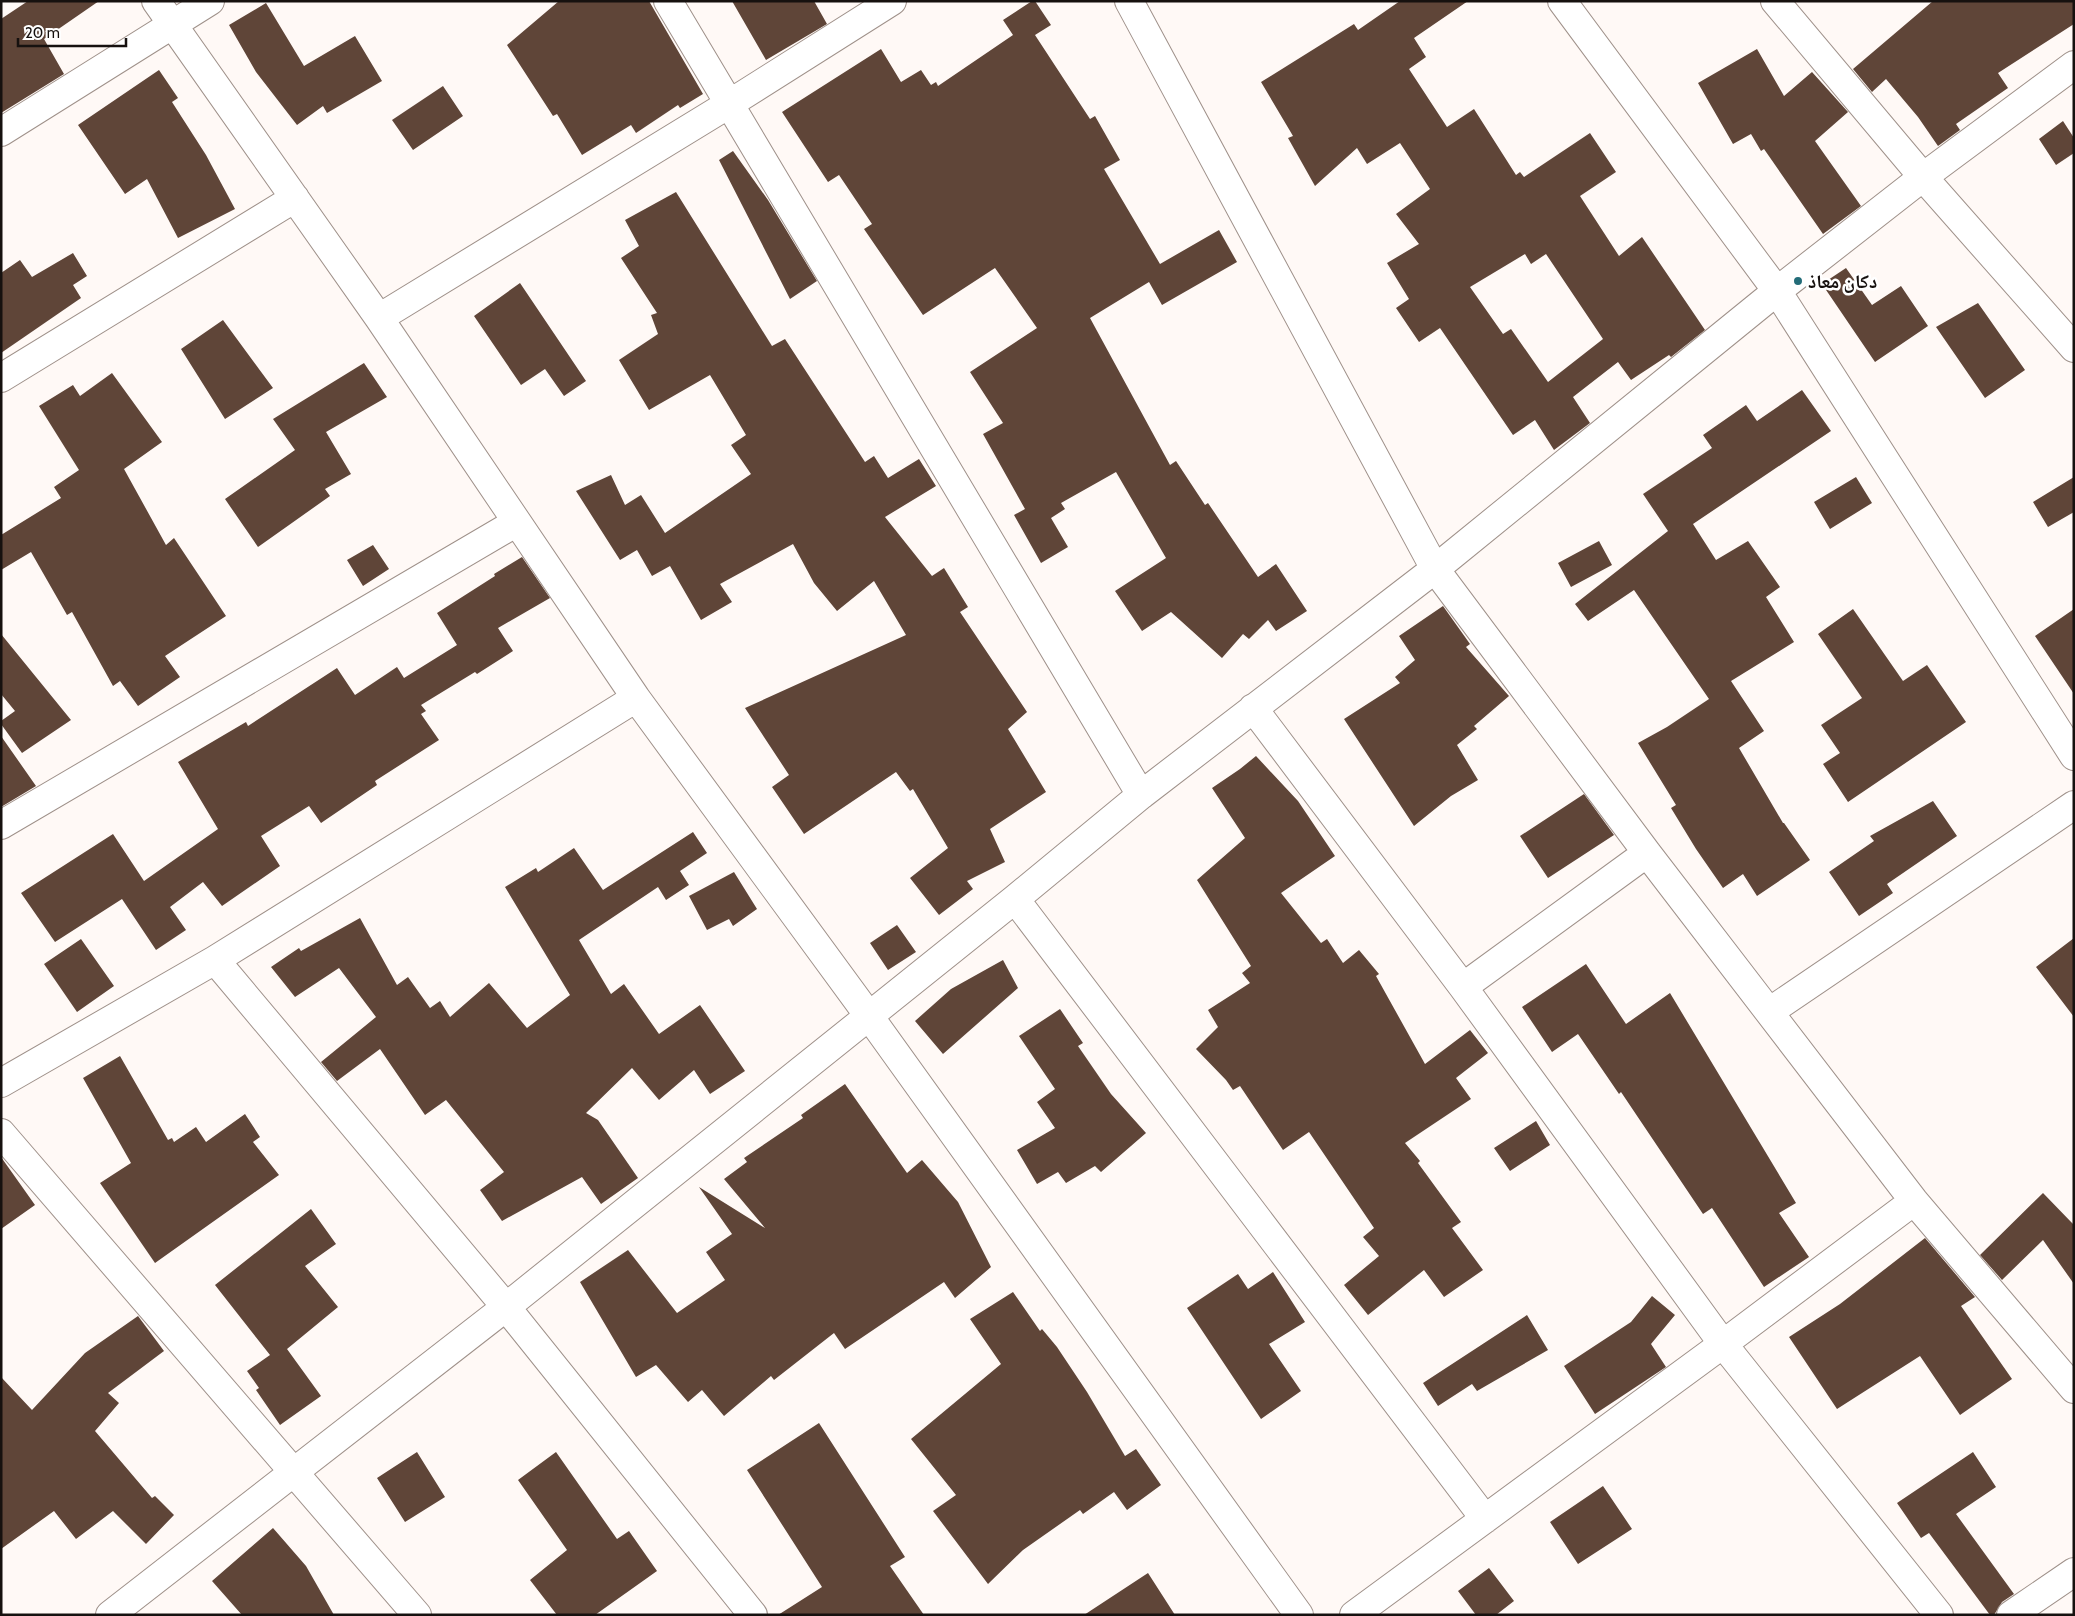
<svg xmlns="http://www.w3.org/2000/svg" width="2075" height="1616" font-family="Cabin,'Noto Naskh Arabic',sans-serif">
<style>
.building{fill:#5f4538;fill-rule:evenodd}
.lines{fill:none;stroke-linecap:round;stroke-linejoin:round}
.minor-casing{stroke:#9f918a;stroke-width:30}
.minor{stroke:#fff;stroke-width:28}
.poi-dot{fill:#236c78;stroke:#fff;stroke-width:2}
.labels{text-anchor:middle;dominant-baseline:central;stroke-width:5;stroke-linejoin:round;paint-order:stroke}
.poi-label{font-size:19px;font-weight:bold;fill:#16110f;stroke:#fff;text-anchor:start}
</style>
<rect width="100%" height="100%" fill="#fff9f6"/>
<path class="building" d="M28,1h71l-55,38 20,35 -63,39v-94z
M559,1h90l54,93 -23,14 -2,-3 -42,28 -5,-8 -49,30 -25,-41 -4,2 -46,-71z
M732,1h82l13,23 -61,36z
M1032,1h3l16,24 -16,10 55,84 5,-3 25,44 -16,9 56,95 59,-34 18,32 -75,43 -13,-23 -59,36 80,147 6,-4 29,44 3,-2 50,74 18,-13 31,47 -31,20 -8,-11 -19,19 -6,-5 -21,24 -51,-46 -29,19 -27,-40 51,-33 -50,-86 -55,31 4,6 -14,9 17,29 -27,16 -27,-48 11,-6 -42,-75 20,-11 -33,-51 67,-44 -42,-60 -72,47 -59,-86 8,-5 -33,-49 -11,7 -46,-70 99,-63 20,33 20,-12 10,15 5,-3 2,4 75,-51 -10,-15z
M1400,1h68l-54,37 12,19 -17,12 38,58 27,-18 42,66 4,-3 4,5 66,-44 26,39 -36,24 39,60 23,-19 63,93 -34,27 -2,-2 -38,25 -13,-18 -45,35 17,26 -36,27 -19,-30 -22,15 -73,-107 -21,14 -23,-34 13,-9 -22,-36 32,-19 -23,-30 34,-25 -30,-46 -33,21 -10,-16 -42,38 -27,-48 5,-2 -32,-54 93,-58 4,6zM1525,254l6,10 15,-10 57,85 -55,43 -37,-53 -8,5 -33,-47z
M1933,1h141v23l-76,49 10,15 -52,36 4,6 -22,16 -20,-29 -32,-38 -14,13 -19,-23z
M266,3l38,63 51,-30 27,45 -55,32 -4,-7 -26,19 -41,-53 -27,-47z
M1757,49l27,47 28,-24 36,40 -33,29 46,65 -38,28 -59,-85 -3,2 -10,-17 -18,10 -35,-61z
M159,70l19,28 -6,4 34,53 29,54 -57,29 -31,-59 -22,15 -47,-69z
M443,86l20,30 -50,34 -21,-30z
M2063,121l11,17v15l-18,12 -17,-26z
M733,151l35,49 49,81 -27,18 -71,-139z
M676,192l96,154 13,-7 80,123 9,-6 14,22 31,-19 17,27 -51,31 47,59 12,-8 24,39 -8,5 67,100 -19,17 38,63 -56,37 15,33 -38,19 6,8 -34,26 -29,-37 38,-30 -35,-59 -3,2 -14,-19 -92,62 -32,-47 17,-12 -44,-67 161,-73 -32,-54 -37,30 -23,-28 -21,-39 -73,40 12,18 -31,18 -31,-54 -18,10 -15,-26 -17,10 -44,-69 35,-16 14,30 16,-10 24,38 86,-59 -20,-29 15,-10 -36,-60 -61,35 -30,-50 39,-26 -7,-19 6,-2 -36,-55 18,-12 -14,-26z
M73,253l14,23 -14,9 8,13 -80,55v-80l19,-13 12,17z
M1846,268l26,37 29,-19 27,40 -53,36 -53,-78z
M520,283l66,98 -22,15 -19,-27 -24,16 -47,-69z
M1978,303l47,67 -40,28 -49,-71z
M223,320l50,68 -48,31 -44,-70z
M364,363l23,34 -61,35 25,42 -26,15 5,7 -72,51 -33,-48 70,-49 -22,-31z
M112,373l50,69 -38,27 42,76 8,-7 52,78 -61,40 15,21 -42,29 -18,-25 -7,5 -41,-74 -5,3 -36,-63 -30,18v-35l60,-37 -7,-11 25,-17 -40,-64 34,-21 7,11z
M1802,390l29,41 -138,93 23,36 32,-19 32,46 -14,10 28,45 -63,39 33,50 -25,17 44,75h1l26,37 -53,36 -14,-22 -20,14 -27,-39 -25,-41 5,-3 -38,-62 29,-16 42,-28 -75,-109 -46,31 -13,-17 93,-73 -25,-37 69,-46 -9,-13 43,-30 11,16z
M1856,477l16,26 -42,26 -16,-27z
M2074,477v35l-26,15 -15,-25z
M1599,541l13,24 -41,22 -13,-24z
M373,545l16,24 -26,17 -16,-26z
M522,557l28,41 -52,30 15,23 -36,23 -2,-2 -54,33 5,6 -5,3 18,26 -64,41 2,4 -56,38 -12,-17 -48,30 19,30 -58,40 -19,-24 -33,25 16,23 -30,20 -34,-51 -67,43 -34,-49 92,-59 31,47 74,-52 -40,-67 68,-40 2,4 89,-58 18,27 42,-28 7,11 53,-33 -20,-32 58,-37 -1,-2z
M1443,606l27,38 -4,3 43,49 -35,30 3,3 -20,16 21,35 -27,16 -37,30 -70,-107 56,-36 -5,-6 20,-17 -16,-24z
M1853,609l50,72 24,-16 39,57 -118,80 -25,-38 17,-11 -19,-28 41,-27 -44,-64z
M2074,609v85l-39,-58z
M1,634l70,86 -49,33 -21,-29v-3l14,-10 -14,-17z
M1,736l35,50 -35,21z
M1256,756l42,45 37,55 -54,37 40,50 6,-4 16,24 16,-13 20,24 -3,2 49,88 45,-34 18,23 -32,25 15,21 -66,44 15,18 -2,2 43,59 -9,6 31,42 -39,27 -20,-27 -56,45 -24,-30 35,-29 -16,-19 11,-9 -65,-96 -26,18 -43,-64 -7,4 -7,-10 -30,-31 22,-22 -10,-17 42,-27 -8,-10 9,-7 -54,-86 48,-42 -33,-50 28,-19z
M1584,794l30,41 -66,43 -28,-42z
M1933,801l24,35 -70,48 6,9 -34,23 -30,-44 45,-31 -4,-5z
M693,832l14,21 -27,18 9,14 -23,15 -8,-13 -79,53 32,54 13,-10 35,50 41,-29 45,66 -35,23 -16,-24 -35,30 -27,-32 -46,45 12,7 40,58 -37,26 -19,-27 -80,44 -22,-31 24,-18 -58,-72 -21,15 -45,-66 -43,32 -16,-19 55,-45 -37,-49 -44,29 -24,-30 28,-19 2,3 59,-33 37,67 11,-8 22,31 10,-7 10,16 39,-34 38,45 43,-33 -65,-108 31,-19 2,4 36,-24 29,42z
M734,872l23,37 -24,17 -4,-7 -22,11 -18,-34z
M897,925l19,27 -28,18 -18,-27z
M2074,938v79l-38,-50z
M81,939l33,47 -37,26 -33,-48z
M1003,960l15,28 -75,66 -28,-33 36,-32z
M1586,964l40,60 44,-31 126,210 -17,10 30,44 -45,30 -52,-79 -9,6 -82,-122 -2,2 -41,-60 -26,18 -30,-45z
M1060,1009l23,34 -5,3 33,48 35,39 -45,39 -6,-6 -29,17 -8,-11 -21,12 -20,-34 38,-22 -18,-26 18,-13 -36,-53z
M120,1056l48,84 4,-2 2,4 22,-15 10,15 39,-28 15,23 -7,5 26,33 -124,88 -55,-80 31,-20 -48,-85z
M845,1084l62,89 15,-13 36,42 33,65 -36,31 -11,-16 -99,67 -11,-16 -60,47 -3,-4 -47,40 -22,-26 -14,12 -32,-37 -20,12 -56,-95 48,-32 49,63 48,-33 -19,-28 26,-18 -33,-47 66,41 -41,-49 23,-17 -3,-4 59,-40 -2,-3z
M1536,1121l14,24 -40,26 -16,-23z
M1,1157l34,48 -34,24z
M2043,1193l31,32v59l-31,-44 -41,40 -22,-25z
M311,1209l25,35 -31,22 33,41 -51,42 34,47 -41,29 -24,-35 3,-2 -12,-17 23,-16 -55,-70z
M1925,1238l50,59 -14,9 51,73 -52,36 -40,-59 -83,53 -48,-72 51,-33z
M1273,1272l32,50 -36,22 32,47 -40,28 -74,-111 51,-34 10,15z
M1013,1292l27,39 2,-2 15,18 30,45 38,64 11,-7 25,36 -34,25 -13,-18 -31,22 -3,-4 -57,40 -35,34 -55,-73 23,-16 -45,-56 90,-75 -31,-45z
M1652,1296l23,19 -24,29 15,23 -71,47 -31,-48 67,-44z
M1527,1315l21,35 -71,41 -5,-7 -34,22 -15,-23z
M138,1316l26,35 -56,42 11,10 -24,28 57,67 3,-2 19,19 -28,29 -33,-33 -37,28 -22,-28 -53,38v-172l31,33 53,-57z
M819,1423l86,134 -15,9 34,49h-146l44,-28 -75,-117z
M417,1452l28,45 -40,25 -28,-44z
M556,1452l61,87 12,-8 28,40 -62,44h-38l-27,-35 37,-30 -49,-70z
M1973,1452l23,35 -40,27 58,80 -12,8 -8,13h-4l-61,-82 -8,5 -24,-35z
M1603,1486l29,43 -54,35 -28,-42z
M273,1528l33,38 28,49h-92l-30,-34z
M1489,1568l25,33 -18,14h-20l-18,-24z
M1148,1573l27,42h-91z"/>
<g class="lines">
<defs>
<path id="minor" d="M156,1l223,317 257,380 233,318 430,599
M668,1l473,794
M1129,1l306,568 212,284 267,348 160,188
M1562,1l215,290 297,465
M1775,1l148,176 151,171
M1,132l209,-131
M379,318l350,-214 163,-103
M1,378l294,-180
M1253,708l210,279 260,357 216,271
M1,825l516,-303
M1015,899l470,620
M215,960l291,347 247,308
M1463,987l184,-134
M1769,1012l305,-207
M1,1083l214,-123 421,-262
M1,1133l416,482
M110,1615l396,-308 509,-408 126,-104 294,-226 342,-278 146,-114 151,-112
M1354,1615l369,-271 191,-143
M2011,1615l63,-43"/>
</defs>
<use href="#minor" class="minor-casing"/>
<use href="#minor" class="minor"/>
</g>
<circle class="poi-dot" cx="1798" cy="281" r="5"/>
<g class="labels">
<g class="poi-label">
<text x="1808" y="281">دكان معاذ</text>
</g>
</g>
<rect width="2075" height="1616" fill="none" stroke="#16110f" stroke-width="5"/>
<path d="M18 38v8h108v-8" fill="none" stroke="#16110f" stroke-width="2.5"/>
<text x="25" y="38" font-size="15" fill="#16110f" stroke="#ffffff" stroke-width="4" paint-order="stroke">20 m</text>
</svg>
